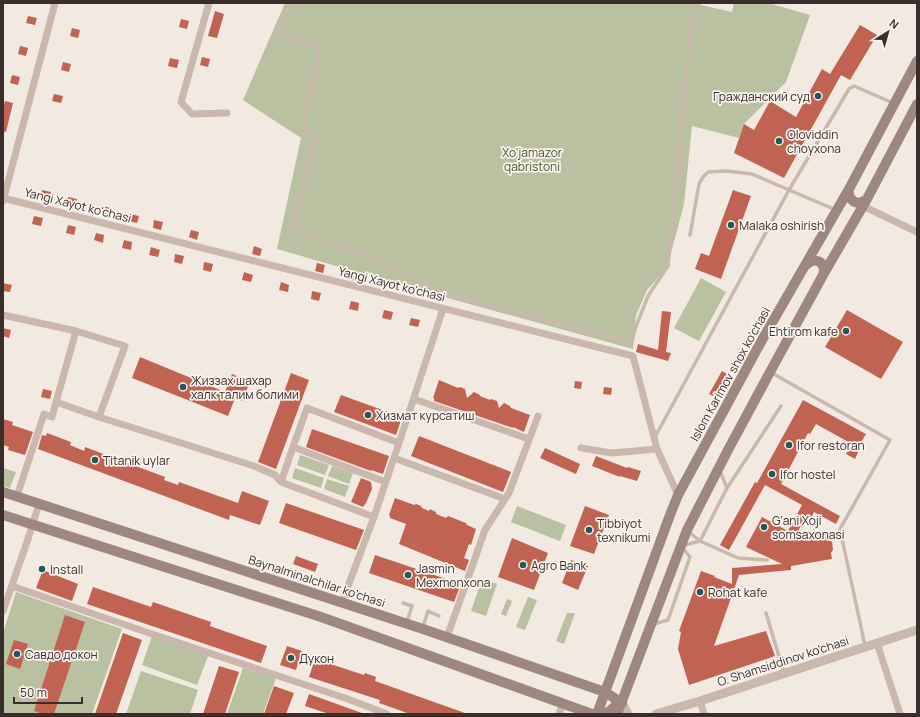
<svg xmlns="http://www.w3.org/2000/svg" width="920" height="717" font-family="Manrope,sans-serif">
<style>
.green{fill:#b9c1a1}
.building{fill:#c06352}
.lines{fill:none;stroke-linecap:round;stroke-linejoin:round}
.service{stroke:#cab8ad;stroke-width:3.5}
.minor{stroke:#cab8ad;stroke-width:7}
.tertiary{stroke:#cab8ad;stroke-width:9}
.secondary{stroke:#9e877e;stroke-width:10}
.poi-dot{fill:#225958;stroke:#faf3ee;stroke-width:1.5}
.labels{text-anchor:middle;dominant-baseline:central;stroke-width:3.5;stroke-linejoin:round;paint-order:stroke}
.poi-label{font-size:12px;fill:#392e2b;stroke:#faf3ee;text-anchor:start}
.park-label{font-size:12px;fill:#4c5630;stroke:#faf3ee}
.street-label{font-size:12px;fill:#392e2b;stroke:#faf3ee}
</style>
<rect width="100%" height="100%" fill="#f2e9e1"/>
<path class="green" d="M285,3h415l1,2 31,7 2,-9h34l42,12 -24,67 -42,42 -5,14 -47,-12 -8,78 -17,64 -20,22 -11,25 -3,34 -189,-52 -167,-48 24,-111 -58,-38z
M701,278l25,14 -27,49 -25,-13z
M300,455l29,10 -4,10 -28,-10z
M332,466l21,7 -4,11 -21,-8z
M3,468l13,4 -6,16 -7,-2z
M295,468l29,10 -3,10 -29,-10z
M327,479l22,7 -4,11 -21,-8z
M517,506l49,19 -6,16 -49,-19z
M482,579l15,5 -11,32 -15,-5z
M16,592l106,37 -30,85h-89v-81z
M528,597l9,3 -12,30 -9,-3z
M507,599l5,2 -6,15 -5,-2z
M567,613h8l-11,31 -8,-3z
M152,636l56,20 -11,29 -55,-20z
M243,668l33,10 -13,36h-36z
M141,671l57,19 -8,24h-64z"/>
<path class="building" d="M215,11l9,3 -7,24 -9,-2z
M28,16l9,2 -2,7 -9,-2z
M181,19l8,2 -2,8 -8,-2z
M860,25l17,10 -27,45 -9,-5 -57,103 -50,-25 10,-29 10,6 16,-29 26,16 26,-48 8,5z
M72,28l8,2 -2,8 -8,-2z
M20,46l8,2 -2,8 -8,-2z
M202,57l8,2 -2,8 -8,-2z
M170,58l9,2 -2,8 -9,-2z
M63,62l8,2 -2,8 -8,-2z
M12,75l8,2 -2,8 -8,-2z
M54,94l9,2 -2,7 -9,-2z
M5,101l8,2 -7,29 -3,-1v-23z
M42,190l9,2 -2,8 -9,-2z
M733,190l18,6 -30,83 -26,-10 6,-16 8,3z
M68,197l9,2 -2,8 -8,-2z
M102,206l9,2 -2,8 -9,-2z
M130,214l9,2 -2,7 -9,-2z
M34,216l9,2 -2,8 -9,-2z
M154,220l9,2 -2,8 -8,-2z
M68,225l8,2 -2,8 -8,-2z
M191,230l8,2 -2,8 -8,-3z
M96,233l8,2 -1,8 -9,-3z
M124,240l8,2 -1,8 -9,-2z
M254,246l8,3 -2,7 -8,-2z
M151,247l9,3 -2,7 -9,-2z
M175,254l9,2 -2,8 -8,-2z
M204,262l9,2 -2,8 -8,-2z
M317,263l8,2 -2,8 -8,-2z
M244,272l9,3 -2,7 -9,-2z
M349,272l8,2 -1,7 -9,-2z
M281,282l8,3 -1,7 -9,-2z
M3,283l9,2 -2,7 -7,-1z
M312,291l9,2 -2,8 -8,-2z
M351,301l8,2 -1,8 -9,-2z
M384,310l9,2 -2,8 -9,-2z
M847,310l56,32 -22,37 -56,-32z
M662,311l9,1 -5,40 5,1 -3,8 -32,-9 2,-8 20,6z
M411,318l9,2 -2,7 -9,-2z
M3,328l8,2 -2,8 -6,-2z
M140,357l85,35 7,-18 18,8 -8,19 -7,-3 -7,18 -96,-38z
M722,371l7,4 -12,23 -8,-4z
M291,373l18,7 -33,89 -18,-7z
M439,380l19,8 2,-1 5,2 2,9 7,-6 6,3v1l10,4 1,-1 6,2 2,7 5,-5 6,3 1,2 19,7 -6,17 -11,-5v1l-79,-27v-3h-1z
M575,381l7,1 -1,7 -7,-1z
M604,387l8,1 -1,7 -8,-1z
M43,389l9,2 -2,8 -9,-2z
M341,395l61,22 -6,18 -62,-23z
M803,400l63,34 -9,15 2,1 -4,9 -9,-5 6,-10 -36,-20 -6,10 -2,-1 -27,51 59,32 -4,8 -22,-12 -4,8 -6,-1 -10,21 33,-6 1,6 4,2 1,8 -2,3 1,6 -41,7v4l-52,5 -25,71 52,-15 9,25 -86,29 -11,-36 3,-17 -2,-1 22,-60 14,5 -1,1 18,7v-16l50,-4 -36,-17 16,-30 26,14 14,-26 -37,-20 -36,65 -9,-5 35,-63 2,1z
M3,419l10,3 -1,3 21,7 -8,23 -17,-5 1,-3 -6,-2z
M312,429l77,27 -6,18 -12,-4v1l-65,-24z
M47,433l24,9 -1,3 14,6 1,-4 80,30 -1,3 14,5 1,-3 59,21 4,-12 27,10 -9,24 -30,-10 -1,5 -191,-71 4,-14 4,1z
M419,436l92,36 -8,20 -92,-36z
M545,448l35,16 -4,10 -36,-16z
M596,456l31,12 1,-1 13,4 -4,10 -17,-5v1l-28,-11z
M361,478l10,4 1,7 -6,14 -3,4 -12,-5z
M395,498l19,7 2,-1 5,2 1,2 7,3 1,-2 6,3v2l10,4 2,-2 18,7 1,2 9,4 -5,16 -2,-1 -5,14 5,2 -4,11 -66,-27 7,-20 -16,-6v-2l-1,-1z
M286,503l78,27 -8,20 -77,-27z
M585,506l24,9 -15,39 -24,-8z
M512,538l36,15 -14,37 -36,-13z
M375,555l86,29 -7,18 -85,-29z
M296,556l22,8 -3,8 -22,-8z
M571,560l17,6 -10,24 -16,-7z
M43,570l35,14 -6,17 -36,-13z
M93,587l58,20 2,-5 58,20 -1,4 57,20 -6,17 -174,-59z
M65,615l20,7 -31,92h-11l-9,-3z
M123,633l19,7 -26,74h-21z
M14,640l14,4 -8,25 -14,-5z
M287,646l15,5 -6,19 -16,-5z
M315,659l49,16 1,-2 11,4 -1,4 90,32v1h-55l-31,-11 1,-3 -71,-23z
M219,666l20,6 -14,42h-22z
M274,686l20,7 -8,21h-22z
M309,694l53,19v1h-33l-24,-8z"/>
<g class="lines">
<path class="service" d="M290,3l-14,31 44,13 -18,84 14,6 -23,91 84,31 42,20 26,15 187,48 3,-13 13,-33 20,-30 25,-263
M690,235l9,-51 4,-7 5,-5 18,-1 26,3 84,36
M772,373l118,67 -50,89 25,117
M655,437l134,-247 60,-101 5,-3 39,17
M727,488l54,-82
M688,531l12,10 38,17 29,2
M403,603l9,3 -5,16
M766,613l18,60
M654,624l14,-4 22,-63 -9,-11 19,-5 27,-53 -7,-17
M423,627l5,-16 11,5"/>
<path class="minor" d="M209,3l-28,99 11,12 35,-1
M3,198l630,158 24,93 21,46
M3,201l52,-198
M863,206l54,26
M3,315l73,16 49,15 -26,71
M76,331l-20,71 43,15 155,49 21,9 6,7 93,35
M414,399l115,40
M293,447l14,-39 92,35
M581,448l31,5 45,-4
M394,458l111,41
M281,482l12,-35 93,35
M17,496l27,-82 8,3 4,-15
M12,586l140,48 193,64 42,16
M342,602l32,-85 25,-74 44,-134
M3,611l25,-72 11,-35
M447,637l38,-107 24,-37 29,-77
M877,643l23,71
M700,701l4,13
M559,714l4,-11"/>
<path class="tertiary" d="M622,703l6,11
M656,714l44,-13 217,-71"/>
<path class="secondary" d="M849,189c-2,12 9,18 18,10
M806,265c9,-9 21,-3 17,10
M3,492l420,137 182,63 17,11
M3,515l318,102 271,97
M597,714l73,-199 8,-20 84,-155 87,-151 68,-128
M604,714l7,-4 10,-10
M617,714l70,-184 41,-80 42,-78 53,-97 44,-76 50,-95"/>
</g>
<g class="poi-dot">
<circle cx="818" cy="96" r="4"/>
<circle cx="779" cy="141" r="4"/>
<circle cx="731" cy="225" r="4"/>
<circle cx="846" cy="331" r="4"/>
<circle cx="183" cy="387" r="4"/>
<circle cx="368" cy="415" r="4"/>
<circle cx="789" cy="445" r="4"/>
<circle cx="95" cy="460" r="4"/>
<circle cx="772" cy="474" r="4"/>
<circle cx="764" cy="527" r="4"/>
<circle cx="589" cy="530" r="4"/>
<circle cx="523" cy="565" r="4"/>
<circle cx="42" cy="569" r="4"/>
<circle cx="408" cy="575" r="4"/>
<circle cx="700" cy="592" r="4"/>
<circle cx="17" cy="654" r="4"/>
<circle cx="291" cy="658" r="4"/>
</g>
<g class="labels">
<g class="poi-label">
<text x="810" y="96" text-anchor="end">Гражданский суд</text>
<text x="787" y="134">Oloviddin<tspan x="787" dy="14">choyxona</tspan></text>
<text x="739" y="225">Malaka oshirish</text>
<text x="838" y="331" text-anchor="end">Ehtirom kafe</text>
<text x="191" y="380">Жиззах шахар<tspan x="191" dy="14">халк талим болими</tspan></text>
<text x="376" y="415">Хизмат курсатиш</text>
<text x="797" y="445">Ifor restoran</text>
<text x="103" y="460">Titanik uylar</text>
<text x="780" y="474">Ifor hostel</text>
<text x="772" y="520">G'ani Xoji<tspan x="772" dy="14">somsaxonasi</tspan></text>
<text x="597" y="523">Tibbiyot<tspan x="597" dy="14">texnikumi</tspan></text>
<text x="531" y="565">Agro Bank</text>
<text x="416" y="568">Jasmin<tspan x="416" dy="14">Mexmonxona</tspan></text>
<text x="50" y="569">Install</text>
<text x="708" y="592">Rohat kafe</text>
<text x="25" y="654">Cавдо докон</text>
<text x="299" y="658">Дукон</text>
</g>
<g class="park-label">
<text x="532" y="152">Xo'jamazor<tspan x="532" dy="14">qabristoni</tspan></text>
</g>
<g class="street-label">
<text transform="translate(78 205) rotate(14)">Yangi Xayot ko'chasi</text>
<text transform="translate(392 284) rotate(14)">Yangi Xayot ko'chasi</text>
<text transform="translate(730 374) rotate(-61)">Islom Karimov shox ko'chasi</text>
<text transform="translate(317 581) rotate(18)">Baynalminalchilar ko’chasi</text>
<text transform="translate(783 661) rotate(-18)">O. Shamsiddinov ko'chasi</text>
</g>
</g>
<rect width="920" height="717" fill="none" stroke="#392e2b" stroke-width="8"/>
<g transform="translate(888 32) rotate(37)" stroke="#faf3ee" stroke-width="3" paint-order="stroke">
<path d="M0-3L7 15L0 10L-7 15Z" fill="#392e2b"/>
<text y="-6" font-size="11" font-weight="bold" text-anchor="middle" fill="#392e2b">N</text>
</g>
<path d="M14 697v6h68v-6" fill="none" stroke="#392e2b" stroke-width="2"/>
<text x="20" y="697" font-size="12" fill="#392e2b" stroke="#faf3ee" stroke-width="3" paint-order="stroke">50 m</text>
</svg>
